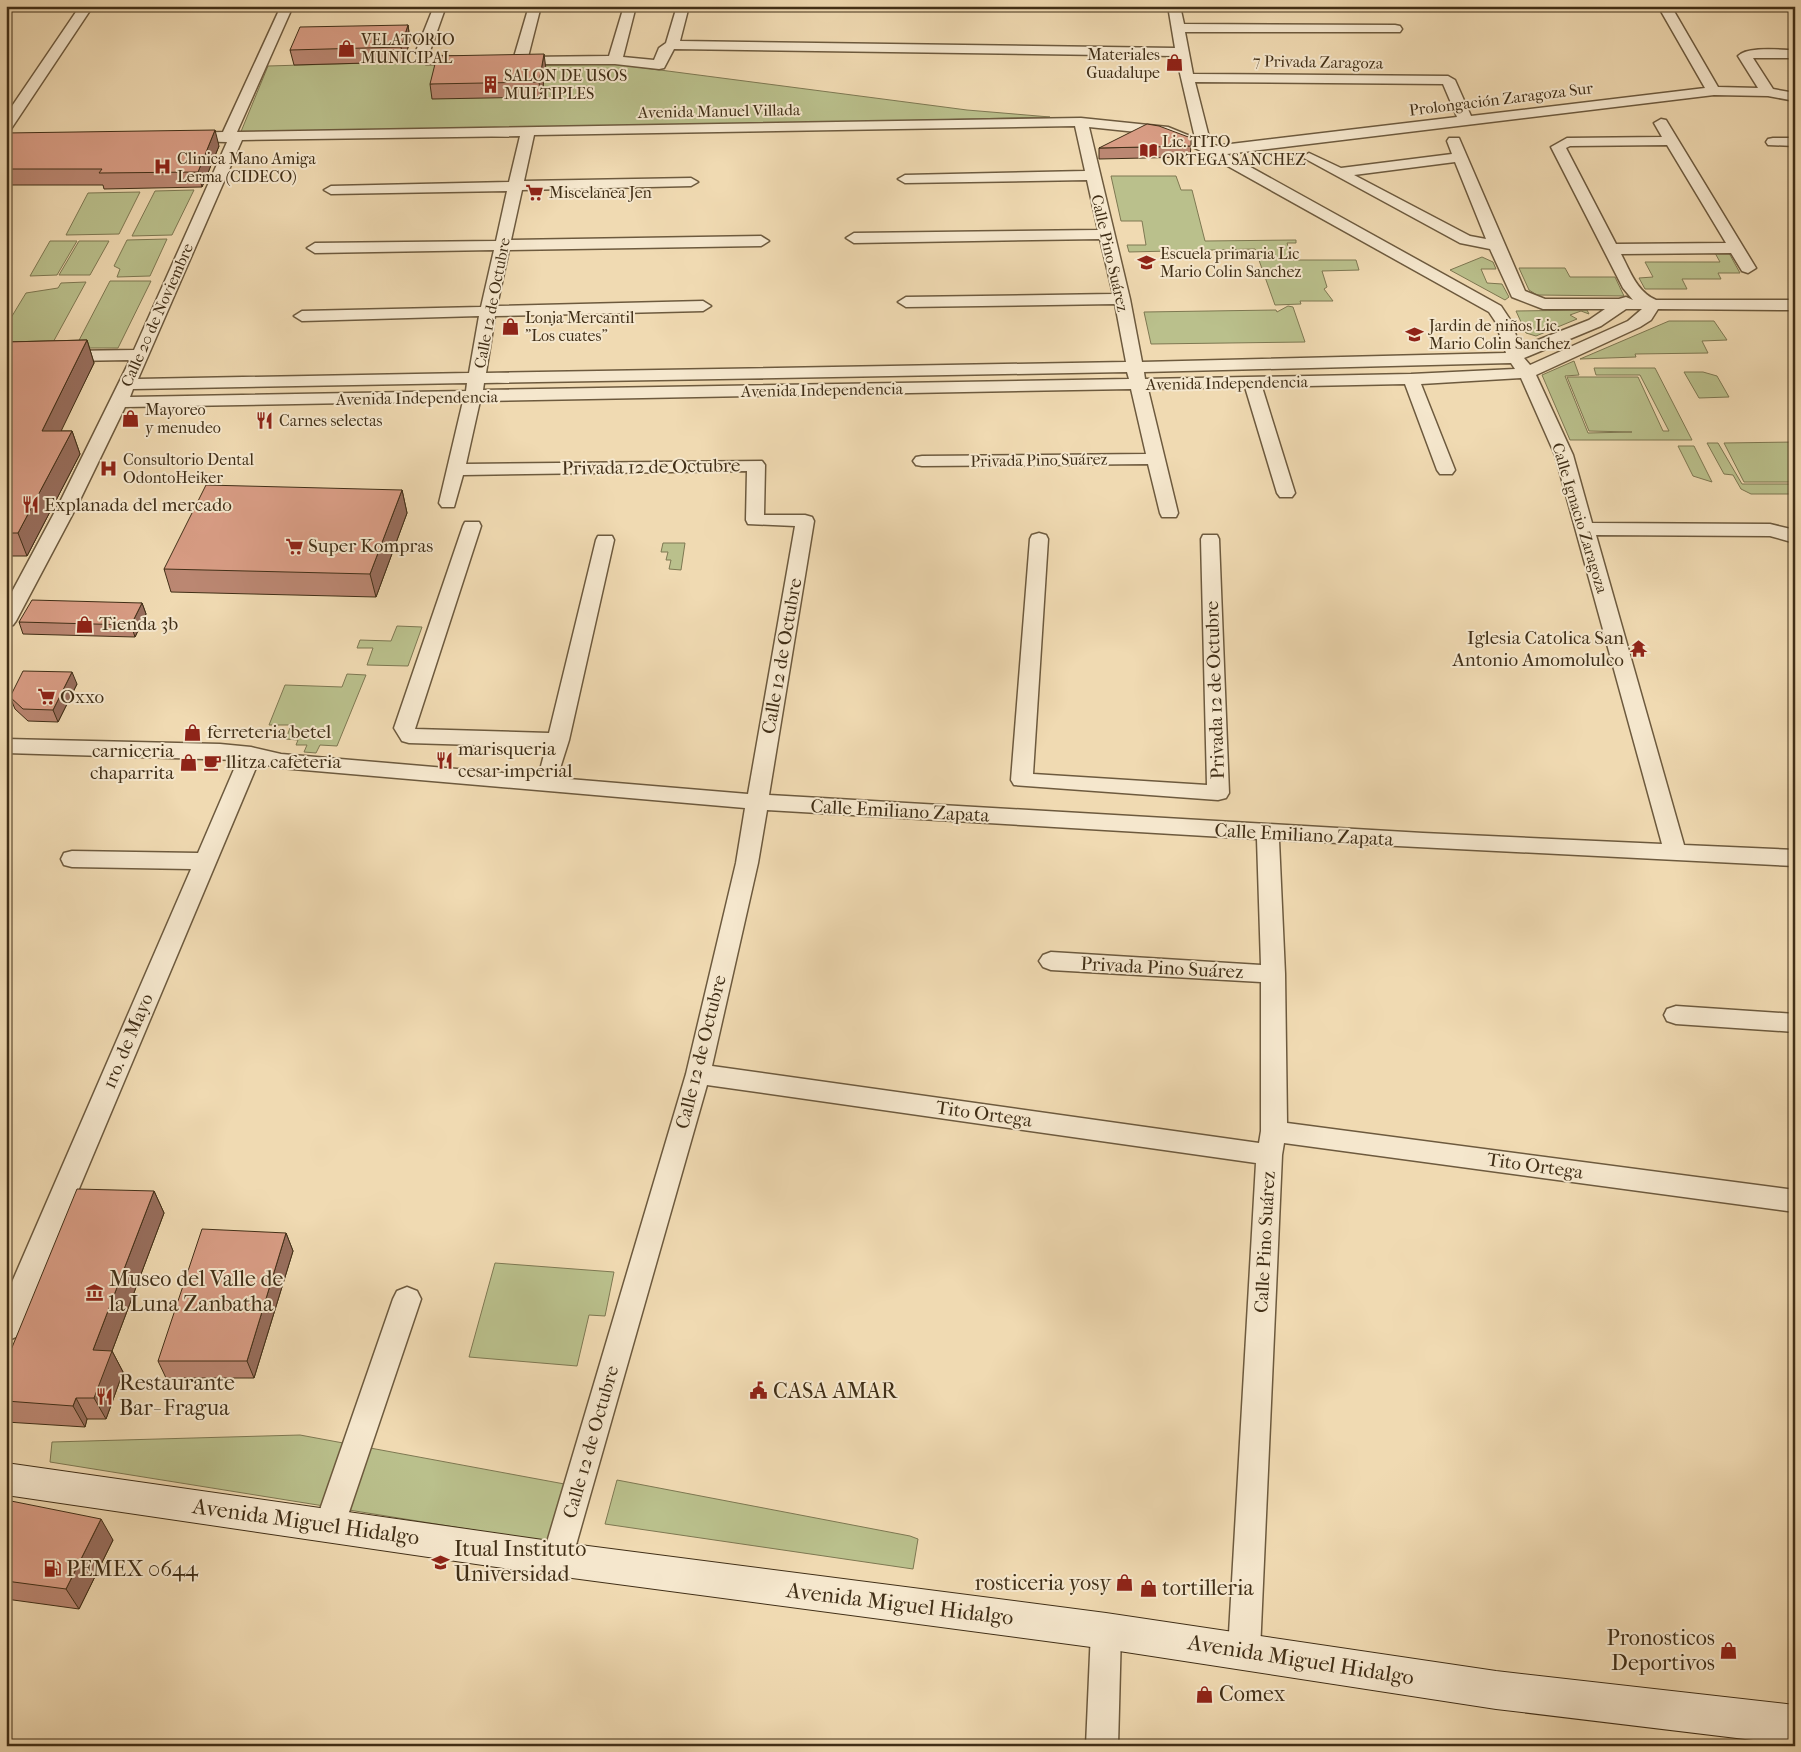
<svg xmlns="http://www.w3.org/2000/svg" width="1801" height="1752" font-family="'IM FELL French Canon',serif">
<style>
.green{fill:#bac08c;stroke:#7e7852}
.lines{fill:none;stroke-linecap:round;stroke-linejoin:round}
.minor-casing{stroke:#6d5a3e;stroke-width:3}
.secondary-casing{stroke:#412f17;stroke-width:2}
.minor{fill:#f5e7cd;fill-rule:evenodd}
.secondary{fill:#f5e7cd;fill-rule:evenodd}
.wall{fill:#bb8772;stroke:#412f17}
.shaded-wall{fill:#986e5d;stroke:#412f17}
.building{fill:#d99d85;stroke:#412f17}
.labels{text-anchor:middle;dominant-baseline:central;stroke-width:4;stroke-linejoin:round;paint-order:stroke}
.far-poi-label{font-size:16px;fill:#412f17;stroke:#f5e7cd;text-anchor:start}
.far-street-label{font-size:16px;fill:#412f17;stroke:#f5e7cd}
.street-label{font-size:19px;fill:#412f17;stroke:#f5e7cd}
.poi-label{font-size:19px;fill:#412f17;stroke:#f5e7cd;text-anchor:start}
.near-poi-label{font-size:22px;fill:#412f17;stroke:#f5e7cd;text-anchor:start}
.near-street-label{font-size:22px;fill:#412f17;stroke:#f5e7cd}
</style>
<rect width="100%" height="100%" fill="#f0dab2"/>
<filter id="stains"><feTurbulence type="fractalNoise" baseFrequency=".004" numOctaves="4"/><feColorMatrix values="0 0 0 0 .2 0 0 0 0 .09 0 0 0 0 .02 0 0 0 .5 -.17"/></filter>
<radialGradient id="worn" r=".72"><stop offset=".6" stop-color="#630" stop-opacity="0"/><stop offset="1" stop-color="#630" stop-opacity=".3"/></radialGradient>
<path class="green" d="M404,62l73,5 137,-3 353,46 83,7 -443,11 -267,2 -100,4 28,-68z
M1111,176h65l5,14h11l13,51 91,-1v3h-9l6,17h63l3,10 -37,1 5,16 -3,2 9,12h-33l1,3 -26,1 -20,-56 -126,3 -2,-7h19l-4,-24h-21z
M194,190l-22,45 -40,1 23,-45z
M140,192l-21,42 -53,1 22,-42z
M167,239l-17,37 -33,1 3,-8 -6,-3 13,-26z
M50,241h27l-20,34 -27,1z
M79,241h30l-19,34h-31z
M1715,253h14l11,20h-22l3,6h-39l5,10h-42l-6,-11 14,-1 -8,-15h75z
M1482,257l11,5 3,7h-15l6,14 15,1 7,13 -4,3 -55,-30z
M1519,268h46l5,9h45l9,19 -87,-1 -8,-5z
M110,281h41l-33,67h-43z
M86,282l-35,64h-45v-20l20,-33 32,-5 3,-5z
M1288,306l5,1 12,35 -154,2 -7,-32 132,-2 1,2z
M1587,310l2,4 -8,-3 -11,4 7,4 -41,17 -10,-3 -10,-22z
M1669,321h45l13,19 -25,1 6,12 -73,1 1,3 -56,2z
M1574,361l5,14 -14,1 23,57 44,-1 -43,-1 -22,-54h71l25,54h6l-29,-56h-44l-2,-7h61l37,72h-122l-28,-65z
M1684,372h19l14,4 12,21 -30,1z
M1795,442v40h-51l-20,-39z
M1707,443h11l24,41h53v10h-44l-10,-5 -8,-14 -9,-1z
M1678,446h16l18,36 -19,-6z
M663,543h22l-4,27 -12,-1 2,-9h-5l2,-8h-7z
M397,626l25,1 -14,39 -41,-1 6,-17h-16l3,-8 31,1z
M347,674l19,1 -29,71 -17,-1 -4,8 -12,-1 3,-7h-11l2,-5 -12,-1 5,-14h-22l16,-40 57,2z
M495,1263l119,9 -9,44 -16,-1 -12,51 -108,-9z
M300,1435l286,53 -13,58 -523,-84 2,-20z
M617,1480l293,56 8,3 -5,30 -308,-45z"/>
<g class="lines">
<defs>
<path id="minor" d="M80,6h9l2,3 -80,120 -5,1v-15z
M281,6h12l-56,126 844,-14 87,9 27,11 -19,-82 -502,-7 -10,19 -5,1 -44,-5h-105l-2,-3 6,-4 15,-51h12l-13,51 81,-1 15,-50h12l-13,51 31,3 5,-12 7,-5 11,-37h12l-9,35 495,7 -7,-42h12l4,18 211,1 5,1 2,3 -2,3h-215l8,42 255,2 7,4 16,36 234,-28 -47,-82h13l47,81 40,1 -20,-32c9,-10 43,-6 57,-6v8h-42l20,31 22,4v8l-27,-5 -54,-1 -487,59 274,152 10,15 9,26 69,-27 16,-11h-62l-31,-12 -22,-48 -30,-6 -158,-86 7,-4 32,15 111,-14 -5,-13 2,-3h10l66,153 20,8h74l7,-2 7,3 -10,-12 -72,-141 16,-9 95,-1 -8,-14 7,-4 5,1 90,148 -8,5 -6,-2 -11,-18 -110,1c9,17 16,38 35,46h139v10l-137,-1 -7,11 -11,7 -104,48 37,80 19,68 178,1 25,6v13l-25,-7 -174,-1 88,310 111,5v16l-516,-26 6,134 2,149 508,67v22l-511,-69 -2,12 -22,496 -5,11 -11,4 -11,-4 -5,-11 28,-488 -549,-78 -135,474 -4,10 -11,4 -11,-4 -4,-10 144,-485 50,-211 9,-55 -464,-40 -23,-5 -238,566 -4,8 -10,4v-45l185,-427 -119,-2 -8,-2 -3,-6 3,-6 8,-2 126,2 40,-93 -232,-7v-14l214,5 31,3 30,7 248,21 11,-5 6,-23 -137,-4 -7,-2 -8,-13 69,-202 2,-4h14l2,4 -66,203 134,4 47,-193 2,-4h14l2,4 -45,200 -12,38 191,16 47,-268 -47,-2 -2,-4 1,-49 -284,4 -9,32h-12l-3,-4 24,-102 -338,6 -47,97 -62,117 -3,4 -7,2v-24l53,-99 71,-144 -124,2v-10l128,-2 93,-208 -41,-1 -7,-4 7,-4 37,-1zM1195,82l248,2 14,33 -243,29 -3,-1zM1075,126l10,45 -180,4 -7,4 7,4 182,-3 11,50 -244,3 -8,5 8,5 246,-4 13,55 -207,3 -8,5 8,5 209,-3 11,58 -640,11 9,-57 208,-5 8,-5 -8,-5 -206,5 12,-56 252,-4 8,-5 -8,-5 -250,4 11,-50 169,-4 7,-4 -7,-4 -167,3 10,-46zM1089,127l76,8 34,15 290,162 6,9 11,32 -364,9 -12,-63zM520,136l-11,46 -178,4 -7,4 7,4 176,-3 -11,50 -181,2 -8,5 8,5 179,-3 -13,57 -179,4 -8,5 8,5 177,-5 -10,57 -331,6 104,-239zM1667,145l59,98 -110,1 -50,-96 4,-2zM1455,162l31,77 -16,-3 -116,-61zM1626,309h16l-14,12 -98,44 -6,-7 77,-32zM1511,363l4,6 -104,5 -266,5 -1,-7zM1127,372l2,7 -646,11 1,-7zM1521,378l34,77 107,389 -239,-11 -654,-38 45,-274 -2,-4 -7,-2h-41l1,-50 -3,-4 -296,3 14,-63 651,-12 15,65 -224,2 -6,1 -3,4 3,4 6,1 226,-2 12,49 2,4h14l2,-4 -30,-124 97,-2 32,106 3,4h12l3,-4 -33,-106 143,-3 32,86 3,4h12l3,-4 -34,-86zM467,383l-1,8 -336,6 3,-8zM767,810l490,29 4,126 -210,-13 -8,3 -4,6 4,6 8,3 210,12v149l-2,12 -547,-77 46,-203z
M434,6h12l-16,45 1,5 34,1 7,4 -2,3h-44l-7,-4 -3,-9z
M1773,138h22v8l-27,-1 -2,-3 2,-3z
M1039,533l7,2 2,4 -15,235 174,11 -6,-246 2,-4h14l2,4 10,254 -3,5 -8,2 -204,-15 -3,-5 19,-241 2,-4z
M1676,1006l119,8v18l-119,-8 -9,-3 -3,-6 3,-6z
M407,1287l10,4 4,8 -76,225 -4,10 -11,4 -11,-4 -4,-10 78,-225 4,-8z
M1106,1616l11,4 4,11 -3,115h-32l5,-115 4,-11z"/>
<path id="secondary" d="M6,1463l551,79 549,71 390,58 299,34v40l-299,-36 -390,-60 -549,-73 -551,-81z"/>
</defs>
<use href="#minor" class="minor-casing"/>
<use href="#secondary" class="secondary-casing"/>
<use href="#minor" class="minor"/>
<use href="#secondary" class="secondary"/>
</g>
<path class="wall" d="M408,25l2,15 -6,22 -110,3 -4,-15z
M546,69l-5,28 -109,2 -2,-15z
M6,133l213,13 -17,41 -98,2 -1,-4h-97z
M1191,146l-1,11 -91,2v-11z
M87,340l7,23 -34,68h12l8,23 -53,102h-21v-214z
M402,490l5,23 -31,84 -205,-5 -7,-23z
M142,603l4,11 -11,23 -112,-3 -4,-12z
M77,684l-19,38 -30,-1 -13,-12 -5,-12z
M154,1191l10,22 -52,138 11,21 -17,47h-19l-2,8 -79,-5v-60z
M286,1233l7,18 -39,127h-88l-8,-17z
M6,1500l107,40 -34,69 -73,-10z"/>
<path class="shaded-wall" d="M408,25l2,15 -6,22 -3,-15z
M544,54l2,15 -5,28 -2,-15z
M215,130l4,16 -17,41 -4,-15z
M87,340l7,23 -44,91 -8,-23z
M72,431l8,23 -53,102 -9,-23z
M402,490l5,23 -31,84 -6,-23z
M142,603l4,11 -11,23 -4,-12z
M72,672l5,12 -19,38 -5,-12z
M154,1191l10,22 -52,138 11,21 -17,47 -12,-21 -1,-48z
M286,1233l7,18 -39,127 -7,-17z
M76,1398l11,21 -2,8 -12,-21z
M101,1519l12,21 -34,69 -13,-20z"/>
<path class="building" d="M408,25l-7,22 -111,3 10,-23z
M544,54l-5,28 -109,2 7,-28z
M1147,124l12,2 32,12v8l-92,2z
M215,130l-17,42 -99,1 3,-4h-96v-36z
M87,340l-45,91h30l-54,102h-12v-191z
M206,485l196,5 -32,84 -206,-5z
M32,600l110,3 -11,22 -112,-3z
M23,671l49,1 -19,38 -30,-1 -13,-12z
M77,1189l77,2 -61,159 19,1 -18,47h-18l-3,8 -67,-5v-39z
M202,1229l84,4 -39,128h-89z
M6,1500l95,19 -35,70 -60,-8z"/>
<defs>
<symbol id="shop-bare" viewBox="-9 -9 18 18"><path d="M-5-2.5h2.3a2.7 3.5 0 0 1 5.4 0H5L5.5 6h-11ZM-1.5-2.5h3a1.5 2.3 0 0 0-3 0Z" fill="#8f2418" stroke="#f5e7cd" stroke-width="2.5" paint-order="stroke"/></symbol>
<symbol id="building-bare" viewBox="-9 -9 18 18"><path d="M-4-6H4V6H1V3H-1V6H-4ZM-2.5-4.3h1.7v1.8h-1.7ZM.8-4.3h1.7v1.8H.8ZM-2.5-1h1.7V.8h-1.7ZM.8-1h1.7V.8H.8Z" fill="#8f2418" stroke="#f5e7cd" stroke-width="2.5" paint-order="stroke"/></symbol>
<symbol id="library-bare" viewBox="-9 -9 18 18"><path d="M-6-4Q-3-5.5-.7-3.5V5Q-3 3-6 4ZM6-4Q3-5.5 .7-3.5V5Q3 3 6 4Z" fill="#8f2418" stroke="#f5e7cd" stroke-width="2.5" paint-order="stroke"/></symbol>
<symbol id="hospital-bare" viewBox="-9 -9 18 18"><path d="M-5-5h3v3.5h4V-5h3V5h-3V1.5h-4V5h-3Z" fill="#8f2418" stroke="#f5e7cd" stroke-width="2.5" paint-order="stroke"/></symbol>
<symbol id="supermarket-bare" viewBox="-9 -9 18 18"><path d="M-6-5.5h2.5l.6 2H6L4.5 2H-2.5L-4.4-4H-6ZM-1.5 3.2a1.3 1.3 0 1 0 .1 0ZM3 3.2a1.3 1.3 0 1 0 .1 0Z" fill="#8f2418" stroke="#f5e7cd" stroke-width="2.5" paint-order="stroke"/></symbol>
<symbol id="school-bare" viewBox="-9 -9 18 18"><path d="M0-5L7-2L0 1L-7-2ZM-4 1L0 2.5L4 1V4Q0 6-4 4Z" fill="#8f2418" stroke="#f5e7cd" stroke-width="2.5" paint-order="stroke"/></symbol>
<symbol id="restaurant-bare" viewBox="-9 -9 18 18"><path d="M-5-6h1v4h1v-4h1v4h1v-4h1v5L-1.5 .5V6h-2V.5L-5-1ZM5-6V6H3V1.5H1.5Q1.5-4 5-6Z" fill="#8f2418" stroke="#f5e7cd" stroke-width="2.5" paint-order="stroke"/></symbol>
<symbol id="temple-bare" viewBox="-9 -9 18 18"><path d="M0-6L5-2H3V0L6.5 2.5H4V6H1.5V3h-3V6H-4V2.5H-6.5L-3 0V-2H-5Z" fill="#8f2418" stroke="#f5e7cd" stroke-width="2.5" paint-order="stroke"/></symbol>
<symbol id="cafe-bare" viewBox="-9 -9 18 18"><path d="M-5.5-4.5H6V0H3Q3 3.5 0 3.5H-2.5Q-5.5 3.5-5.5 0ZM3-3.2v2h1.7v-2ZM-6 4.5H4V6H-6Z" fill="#8f2418" stroke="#f5e7cd" stroke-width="2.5" paint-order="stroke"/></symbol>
<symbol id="museum-bare" viewBox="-9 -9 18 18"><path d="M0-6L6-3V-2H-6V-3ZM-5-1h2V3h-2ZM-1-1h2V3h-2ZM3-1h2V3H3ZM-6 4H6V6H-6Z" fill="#8f2418" stroke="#f5e7cd" stroke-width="2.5" paint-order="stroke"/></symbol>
<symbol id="civic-bare" viewBox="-9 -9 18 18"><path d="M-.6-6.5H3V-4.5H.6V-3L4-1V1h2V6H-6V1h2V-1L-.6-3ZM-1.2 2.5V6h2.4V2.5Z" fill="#8f2418" stroke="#f5e7cd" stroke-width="2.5" paint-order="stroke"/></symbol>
<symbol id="university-bare" viewBox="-9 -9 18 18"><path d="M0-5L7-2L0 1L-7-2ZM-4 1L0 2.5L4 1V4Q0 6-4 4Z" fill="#8f2418" stroke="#f5e7cd" stroke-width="2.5" paint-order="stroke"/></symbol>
<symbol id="fuel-bare" viewBox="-9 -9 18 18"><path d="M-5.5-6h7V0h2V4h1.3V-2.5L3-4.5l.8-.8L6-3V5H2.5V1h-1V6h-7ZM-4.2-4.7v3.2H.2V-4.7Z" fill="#8f2418" stroke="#f5e7cd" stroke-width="2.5" paint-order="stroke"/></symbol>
</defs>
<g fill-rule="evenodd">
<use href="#shop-bare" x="334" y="36" width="25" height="25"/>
<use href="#shop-bare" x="1162" y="50" width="25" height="25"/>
<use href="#building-bare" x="478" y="72" width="25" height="25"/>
<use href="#library-bare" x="1136" y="138" width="25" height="25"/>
<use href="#hospital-bare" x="150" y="154" width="25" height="25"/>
<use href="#supermarket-bare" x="522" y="180" width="25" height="25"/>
<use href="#school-bare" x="1134" y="250" width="25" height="25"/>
<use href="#shop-bare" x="498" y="314" width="25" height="25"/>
<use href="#school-bare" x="1402" y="322" width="25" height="25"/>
<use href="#shop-bare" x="118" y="406" width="25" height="25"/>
<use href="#restaurant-bare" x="252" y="408" width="25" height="25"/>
<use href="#hospital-bare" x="96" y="456" width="25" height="25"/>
<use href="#restaurant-bare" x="18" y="492" width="25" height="25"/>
<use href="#supermarket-bare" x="282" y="534" width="25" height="25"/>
<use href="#shop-bare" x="72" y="612" width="25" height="25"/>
<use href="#temple-bare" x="1626" y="636" width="25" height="25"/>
<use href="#supermarket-bare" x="34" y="684" width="25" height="25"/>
<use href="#shop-bare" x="180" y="720" width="25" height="25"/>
<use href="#restaurant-bare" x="432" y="748" width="25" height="25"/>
<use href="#shop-bare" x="176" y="750" width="25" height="25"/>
<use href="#cafe-bare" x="200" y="750" width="25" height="25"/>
<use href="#museum-bare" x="82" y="1280" width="25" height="25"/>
<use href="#civic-bare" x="746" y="1378" width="25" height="25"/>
<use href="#restaurant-bare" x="92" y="1384" width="25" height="25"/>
<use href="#university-bare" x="428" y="1550" width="25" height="25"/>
<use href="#fuel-bare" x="40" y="1556" width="25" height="25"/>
<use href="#shop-bare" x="1112" y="1570" width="25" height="25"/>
<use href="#shop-bare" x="1136" y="1576" width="25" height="25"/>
<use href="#shop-bare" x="1716" y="1638" width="25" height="25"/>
<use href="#shop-bare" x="1192" y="1682" width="25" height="25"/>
</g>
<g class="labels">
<g class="far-poi-label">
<text x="361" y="39">VELATORIO<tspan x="361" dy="18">MUNICIPAL</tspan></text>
<text x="1160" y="54" text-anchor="end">Materiales<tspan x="1160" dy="18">Guadalupe</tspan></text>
<text x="504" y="75">SALON DE USOS<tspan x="504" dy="18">MULTIPLES</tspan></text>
<text x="1162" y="141">Lic. TITO<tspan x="1162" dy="18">ORTEGA SANCHEZ</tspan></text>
<text x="177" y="158">Clinica Mano Amiga<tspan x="177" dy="18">Lerma (CIDECO)</tspan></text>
<text x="549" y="192">Miscelanea Jen</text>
<text x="1160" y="253">Escuela primaria Lic<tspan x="1160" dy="18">Mario Colin Sanchez</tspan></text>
<text x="525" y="317">Lonja Mercantil<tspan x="525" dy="18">"Los cuates"</tspan></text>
<text x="1429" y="325">Jardin de niños Lic.<tspan x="1429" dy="18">Mario Colin Sanchez</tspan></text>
<text x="145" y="409">Mayoreo<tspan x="145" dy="18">y menudeo</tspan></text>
<text x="279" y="420">Carnes selectas</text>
<text x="123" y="459">Consultorio Dental<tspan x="123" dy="18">OdontoHeiker</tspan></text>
</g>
<g class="far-street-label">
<text transform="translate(1318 62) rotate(1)">7 Privada Zaragoza</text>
<text transform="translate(1501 99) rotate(-7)">Prolongación Zaragoza Sur</text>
<text transform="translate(719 111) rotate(-1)">Avenida Manuel Villada</text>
<text transform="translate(1110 253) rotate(77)">Calle Pino Suárez</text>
<text transform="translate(492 303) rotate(-79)">Calle 12 de Octubre</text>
<text transform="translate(157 315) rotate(-66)">Calle 20 de Noviembre</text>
<text transform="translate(1227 383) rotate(-1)">Avenida Independencia</text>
<text transform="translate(822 390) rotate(-1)">Avenida Independencia</text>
<text transform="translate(417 398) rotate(-1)">Avenida Independencia</text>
<text transform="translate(1039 460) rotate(-1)">Privada Pino Suárez</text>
<text transform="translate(1580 518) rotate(73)">Calle Ignacio Zaragoza</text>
</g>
<g class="street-label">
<text transform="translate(651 467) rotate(-1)">Privada 12 de Octubre</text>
<text transform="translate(782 656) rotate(-80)">Calle 12 de Octubre</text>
<text transform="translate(1215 690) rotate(-92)">Privada 12 de Octubre</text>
<text transform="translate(900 811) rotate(3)">Calle Emiliano Zapata</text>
<text transform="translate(1304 835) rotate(3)">Calle Emiliano Zapata</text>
<text transform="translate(1162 968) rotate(3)">Privada Pino Suárez</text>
<text transform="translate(128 1041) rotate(-67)">1ro. de Mayo</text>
<text transform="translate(701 1052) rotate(-76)">Calle 12 de Octubre</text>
<text transform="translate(984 1114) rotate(8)">Tito Ortega</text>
<text transform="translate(1535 1166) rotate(8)">Tito Ortega</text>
<text transform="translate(1265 1242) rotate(-87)">Calle Pino Suárez</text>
<text transform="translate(591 1442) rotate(-74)">Calle 12 de Octubre</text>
</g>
<g class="poi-label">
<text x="44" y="505">Explanada del mercado</text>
<text x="308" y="546">Super Kompras</text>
<text x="99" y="624">Tienda 3b</text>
<text x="1624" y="638" text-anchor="end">Iglesia Catolica San<tspan x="1624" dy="22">Antonio Amomolulco</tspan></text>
<text x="60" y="697">Oxxo</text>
<text x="207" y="732">ferreteria betel</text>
<text x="458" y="749">marisqueria<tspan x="458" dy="22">cesar imperial</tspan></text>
<text x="174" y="751" text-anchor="end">carniceria<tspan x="174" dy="22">chaparrita</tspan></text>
<text x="226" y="762">llitza cafeteria</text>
</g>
<g class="near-poi-label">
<text x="109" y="1279">Museo del Valle de<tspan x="109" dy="25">la Luna Zanbatha</tspan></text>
<text x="119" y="1383">Restaurante<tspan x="119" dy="25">Bar- Fragua</tspan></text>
<text x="773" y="1391">CASA AMAR</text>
<text x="454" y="1549">Itual Instituto<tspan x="454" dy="25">Universidad</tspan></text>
<text x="66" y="1569">PEMEX 0644</text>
<text x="1111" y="1583" text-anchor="end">rosticeria yosy</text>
<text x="1162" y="1588">tortilleria</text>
<text x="1715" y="1638" text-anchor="end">Pronosticos<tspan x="1715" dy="25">Deportivos</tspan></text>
<text x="1219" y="1694">Comex</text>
</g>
<g class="near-street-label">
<text transform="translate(306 1522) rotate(8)">Avenida Miguel Hidalgo</text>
<text transform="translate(900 1604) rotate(7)">Avenida Miguel Hidalgo</text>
<text transform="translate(1301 1660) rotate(9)">Avenida Miguel Hidalgo</text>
</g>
</g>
<rect width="1801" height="1752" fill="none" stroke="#f0dab2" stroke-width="25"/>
<rect x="8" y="8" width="1786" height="1737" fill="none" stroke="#412f17" stroke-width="2.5"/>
<rect x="12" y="12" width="1776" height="1727" fill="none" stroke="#412f17"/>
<rect width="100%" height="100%" filter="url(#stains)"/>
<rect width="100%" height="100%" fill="url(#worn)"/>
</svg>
